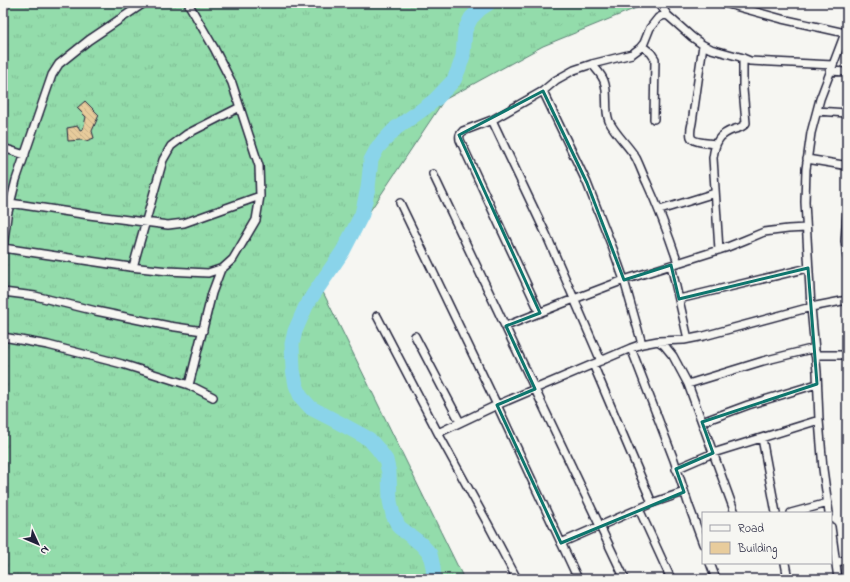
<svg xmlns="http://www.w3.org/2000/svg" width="850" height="582" font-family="'Indie Flower',sans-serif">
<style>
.grass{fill:url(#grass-tufts);stroke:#5a7f73}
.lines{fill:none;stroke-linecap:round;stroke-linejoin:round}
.river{stroke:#8ad4ea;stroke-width:15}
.building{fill:url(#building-back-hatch);stroke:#22223b}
.minor-casing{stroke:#22223b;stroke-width:10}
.minor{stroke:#f6f6f2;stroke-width:7}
.marked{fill:none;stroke:#0f766e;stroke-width:3;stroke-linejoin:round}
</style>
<defs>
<pattern id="grass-tufts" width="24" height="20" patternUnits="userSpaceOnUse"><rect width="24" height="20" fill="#93dcab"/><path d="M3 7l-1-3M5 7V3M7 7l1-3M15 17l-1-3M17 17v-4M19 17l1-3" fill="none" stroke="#7ebc94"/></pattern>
<pattern id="building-back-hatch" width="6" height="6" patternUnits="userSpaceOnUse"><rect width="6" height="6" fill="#e8cc9c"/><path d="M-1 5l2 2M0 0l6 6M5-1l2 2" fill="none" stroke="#c7af87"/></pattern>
</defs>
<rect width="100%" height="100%" fill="#f6f6f2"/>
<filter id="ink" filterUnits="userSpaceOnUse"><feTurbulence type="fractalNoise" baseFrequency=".025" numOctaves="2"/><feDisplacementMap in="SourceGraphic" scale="8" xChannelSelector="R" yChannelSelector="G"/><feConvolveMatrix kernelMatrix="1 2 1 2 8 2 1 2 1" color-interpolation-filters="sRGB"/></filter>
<g filter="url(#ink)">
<path class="grass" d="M3,3h636l2,3 -98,40 -99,54 -124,186 144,293h-461z"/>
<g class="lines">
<path class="river" d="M434,579l-1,-12 -3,-13 -9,-10 -22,-17 -6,-12 -3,-14 -1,-28 -3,-13 -8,-11 -9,-10 -33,-18 -25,-13 -10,-11 -5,-12 -3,-15 -1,-26 3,-13 11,-25 7,-11 30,-44 19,-37 6,-26 3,-28 7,-13 18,-19 30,-21 10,-8 18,-19 5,-12 4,-12 2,-26 6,-12 9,-9 9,-6"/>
</g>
<path class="building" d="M85,101l14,14 -7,16 2,7 -8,3 -5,-1 -13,1 -1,-13 11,-2 2,4 3,-1 3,-12 -9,-9z"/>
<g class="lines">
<defs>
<path id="minor" d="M659,3l9,13
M724,3l58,16 63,14
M703,45l-11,78c-1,4 -2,10 -1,14 2,6 19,6 25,7
M642,46l9,7 4,6 -1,60
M592,64c4,5 10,11 12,17 5,13 0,27 5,40 6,13 19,24 27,37 4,8 7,17 11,25 12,26 22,53 31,80
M830,71l17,1
M543,91l44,92 26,66 11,31 18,64
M817,111l30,2
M492,120l54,114 55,127
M3,148l22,7
M807,159l36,6 4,2
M433,174l192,405
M10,203l79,12 79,10 16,-2 76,-27
M400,203l97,202 81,174
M660,210l55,-17
M847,212l-2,29 2,16
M3,248l127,19 38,4 40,2 15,-5 10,-9 23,-39 4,-24 -1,-30 -27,-83 -18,-35 -26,-45
M3,249l4,-33 9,-36 36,-105 7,-11 30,-24 55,-37
M719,250l-6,-92c2,-16 6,-24 22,-29 5,-1 8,-2 11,-6l-3,-34v-31
M671,265l17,74
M133,267l30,-107 8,-14 16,-12 53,-27
M3,292l32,4 61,15 73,15 34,5
M679,299l129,-31
M540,313l-80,-173c-1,-5 0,-6 3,-9l29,-11 51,-29 13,-11 18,-10 18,-6 40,-10 8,-6 4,-5 6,-15 8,-10 8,-4 26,23 11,8 8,4 29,8 10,4 83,4
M377,316l61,117 50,91 29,55
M506,326l68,-27 50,-19 101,-32 20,-8 19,-8 24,-3 18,-1
M415,336l45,86
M3,337l45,8 74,19 67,21 24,12
M658,341l26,-1 20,-4 107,-29 36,-7
M631,348l43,112 15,46 14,38
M815,355h32
M593,364l59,139
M688,384l75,-23 52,-13
M189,385l23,-92 9,-24
M702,422l46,-17 69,-21
M438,433l59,-28 134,-57 11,-4 16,-3 6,4 9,11 15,28 47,129
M762,438l14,75
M676,469l37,-16 106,-33
M639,509l32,70
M791,513l37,-10
M829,513l-6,-44 -4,-49 -2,-48 -6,-65 -6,-105 1,-33 5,-36 9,-34 27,-71
M831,527l7,52
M561,543l91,-40 32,-11
M836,562l11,-2
M710,563l6,16
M785,563l3,16"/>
</defs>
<use href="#minor" class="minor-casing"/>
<use href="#minor" class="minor"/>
</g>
</g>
<path class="marked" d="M543,91l44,92 37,97 47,-15 8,34 129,-31 9,116 -115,38 11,31 -37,16 8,23 -123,51 -64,-138 38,-16 -29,-63 34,-13 -81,-178z"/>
<rect width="850" height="582" fill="none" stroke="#f6f6f2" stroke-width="16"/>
<rect x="8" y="8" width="834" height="566" fill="none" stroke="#22223b" stroke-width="1.5" filter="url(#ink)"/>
<rect x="702" y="512" width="130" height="52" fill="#f6f6f2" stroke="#a1a1a9"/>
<rect x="710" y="525" width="20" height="6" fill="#f6f6f2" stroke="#a1a1a9"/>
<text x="738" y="532" font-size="12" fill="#22223b">Road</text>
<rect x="710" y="542" width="20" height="12" fill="#e8cc9c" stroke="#a1a1a9"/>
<text x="738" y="552" font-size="12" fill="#22223b">Building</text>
<g transform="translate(38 544) rotate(134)" stroke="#f6f6f2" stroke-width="3" paint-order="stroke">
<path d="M0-3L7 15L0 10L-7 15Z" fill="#22223b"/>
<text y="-6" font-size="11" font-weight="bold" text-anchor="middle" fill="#22223b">N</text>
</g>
</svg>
